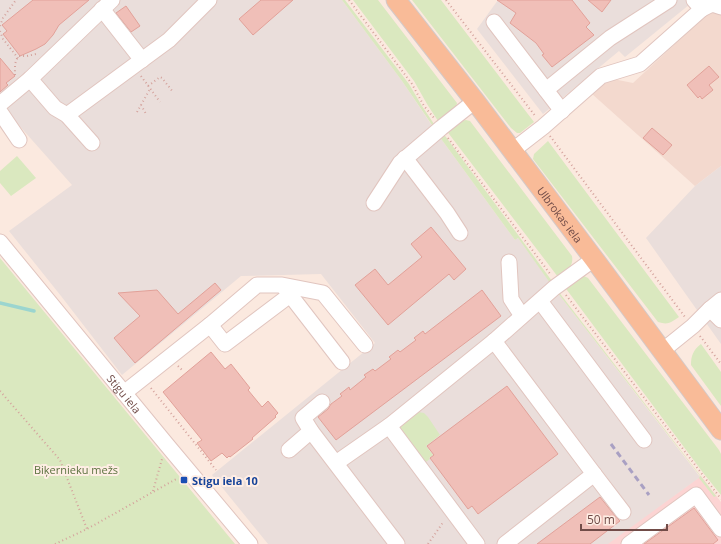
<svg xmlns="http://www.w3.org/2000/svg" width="721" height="544" font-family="'Open Sans',sans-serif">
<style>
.residential{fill:#f3d9ce}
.commercial{fill:#fcd4d3}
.industrial{fill:#eadedb}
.green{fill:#dae8bf}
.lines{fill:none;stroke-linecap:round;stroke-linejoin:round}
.stream{stroke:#9bd5cf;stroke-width:3.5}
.building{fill:#f0bfb8;stroke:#e2a199}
.minor-casing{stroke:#e1c5bf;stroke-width:17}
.major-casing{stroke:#d4c9c8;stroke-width:21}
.path{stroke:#d4a29c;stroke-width:2;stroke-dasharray:1 3;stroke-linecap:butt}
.minor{stroke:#fff;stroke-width:15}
.major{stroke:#f9bb98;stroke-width:19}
.rail{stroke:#a9a0c3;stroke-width:3;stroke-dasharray:6 4;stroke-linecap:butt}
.transit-dot{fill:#1a4fb4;stroke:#ffeee5;stroke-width:1.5}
.labels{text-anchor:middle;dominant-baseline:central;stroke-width:4;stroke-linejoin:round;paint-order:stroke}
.street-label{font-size:11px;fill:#714c48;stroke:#ffeee5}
.park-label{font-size:11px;fill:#5b713e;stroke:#ffeee5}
.transit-label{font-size:11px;font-weight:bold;fill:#164399;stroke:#ffeee5;text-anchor:start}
</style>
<rect width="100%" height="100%" fill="#fbe9df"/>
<path class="residential" d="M712,10l9,2v154l-26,20 -104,-93 17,-15 25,5z"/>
<path class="commercial" d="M701,476l20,26v42h-114z"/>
<path class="industrial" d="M0,0h342l60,81 37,55 76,104 3,-2 36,50 146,189 -92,67h-340l-56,-69 163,-132 -54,-69 -80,2 -119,99 -61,-79 -52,-65 63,-46 -72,-81z
M498,0h197l-70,57 -6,-6 -76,63 -66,-85z
M721,166v178l-75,-106 49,-52z"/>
<path class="green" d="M342,0h3l64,84 13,22 14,21 -2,1 -32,-47z
M353,0h25l79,103 -1,5 -16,16 -13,-20 -13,-23z
M412,0h29l93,122 -14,11h-3l-6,-5z
M466,120l4,1 102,135c2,11 -6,15 -14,21l-112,-147 14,-9z
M443,133l109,148 -2,2 -32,-45 -3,2 -76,-104z
M548,141l131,176c-9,6 -11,8 -21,5l-125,-163 1,-5z
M17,156l19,22 -25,18 -11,-13v-12z
M0,258l235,286h-235z
M584,276l4,2 131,172 2,4v41l-17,-21 -140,-188 14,-9z
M558,291l158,205 -2,1 -15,-19 1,-2 -143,-184z
M701,344l20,28v34l-30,-41c0,-9 2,-15 10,-21z
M418,412l6,1 4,4 12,18 -14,11 7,9 -4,3 1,1 -7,5 -23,-33v-7z"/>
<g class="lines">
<path class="stream" d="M0,303l34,8"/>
</g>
<path class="building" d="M33,0h56l-30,25 -6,10 -8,9 -9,5 -16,7 -17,-22 4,-3 -5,-6z
M261,0h32l-40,35 -14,-16z
M497,0h75l18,23 -4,4 8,8 -42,32 -10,-12 2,-1 -8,-11 -26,-20 6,-10z
M588,0h23l-9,12z
M126,6l14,20 -9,6 -15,-19z
M0,58l15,18 -9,7 2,2 -8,7z
M709,66l10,11 -10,8 4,5 -11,9 -2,-3 -2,2 -11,-13z
M652,128l20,17 -9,10 -20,-17z
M431,227l35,42 -12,11 -5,-6 -61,51 -33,-40 20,-16 13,16 34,-28 -11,-13z
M215,283l6,7 -86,73 -21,-25 26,-22 -22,-23 39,-3 21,24z
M482,290l19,26 -165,124 -18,-23 10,-8 3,-5 11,-8 -2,-2 9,-7 1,3 16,-13 -2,-2 9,-6 2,2 16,-12 -2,-2 9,-7 2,2 16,-12 -2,-2 9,-7 2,3z
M211,352l14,17 6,-5 19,24 -2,2 14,17 6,-6 10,12 -3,3 1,1 -24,21 1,1 -23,18 -1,-1 -2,2 -5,-5 -11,8 -14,-18 5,-3 -39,-48z
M507,386l51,68 -80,60 -6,-8 -4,3 -38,-51 4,-3 -7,-9z
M600,497l16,20 4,4 -30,23h-53z
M694,508l24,32 -5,4h-69z"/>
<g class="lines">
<defs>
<g id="minor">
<path d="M102,9l40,51"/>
<path d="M702,9l10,-5 9,3"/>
<path d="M494,22l68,89"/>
<path d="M30,79l25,29 12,7 25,28"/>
<path d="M546,90l64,-52 59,-38"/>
<path d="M0,104l30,-25 82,-79"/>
<path d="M0,112l19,28"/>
<path d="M67,115l102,-75 40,-40"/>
<path d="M512,151l31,-24 58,-51 39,-12 62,-55 -8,-9"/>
<path d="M405,158l42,55 13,20"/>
<path d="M374,203l26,-40 41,-35 34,-27"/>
<path id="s1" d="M0,242l167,203 83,99"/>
<path d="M509,262l2,37 11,17"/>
<path d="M284,287l58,75"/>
<path d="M540,301l104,139"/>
<path d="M710,309l11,-9"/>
<path d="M210,325l15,19 65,-49"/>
<path d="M494,341l100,133 29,38"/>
<path d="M662,351l31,-25 17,-17 11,11"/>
<path d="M124,393l86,-68 47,-40h25l41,8 42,52"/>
<path d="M322,402l-19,16 8,13 86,113"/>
<path d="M389,426l88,118"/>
<path d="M289,450l22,-19"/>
<path d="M336,463l53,-37 105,-85 60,-53 40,-29"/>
<path d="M505,544l89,-70"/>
<path d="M629,544l67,-49 25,34"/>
</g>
<g id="major">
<path id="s2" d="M396,0l79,101 119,158 127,171"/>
</g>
</defs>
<use href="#minor" class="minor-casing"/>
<use href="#major" class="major-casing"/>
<path class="path" d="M349,0l63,84 12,22 10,12
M446,0l90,117
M0,26l3,-8 13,-18
M0,31l3,8 15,19
M15,75c0,-6 -1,-14 4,-19h8l9,-2
M141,76l19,26
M148,86l12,-9 2,1 11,14
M141,105l5,9
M137,112l13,-23
M550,136l135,181
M448,138l103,137
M566,295l155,204
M700,336l21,28
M178,366l5,5
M151,388l65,82
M0,391l60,69 27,69
M153,491l9,-32
M55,544l32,-15 91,-51
M428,544l16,-23"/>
<use href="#minor" class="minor"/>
<use href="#major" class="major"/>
<path class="rail" d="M611,444l38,51"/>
</g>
<rect class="transit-dot" x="180" y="476" width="8" height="8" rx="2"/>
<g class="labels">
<g class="street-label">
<text stroke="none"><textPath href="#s2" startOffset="270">Ulbrokas iela</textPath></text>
<text stroke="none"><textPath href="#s1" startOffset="196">Stigu iela</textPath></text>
</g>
<g class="park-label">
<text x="76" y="469">Biķernieku mežs</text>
</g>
<g class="transit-label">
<text x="192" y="480">Stigu iela 10</text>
</g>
</g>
<path d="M581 524v6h86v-6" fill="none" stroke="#714c48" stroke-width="2"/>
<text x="587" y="524" font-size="12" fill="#714c48" stroke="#ffeee5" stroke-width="3" paint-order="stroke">50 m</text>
</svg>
